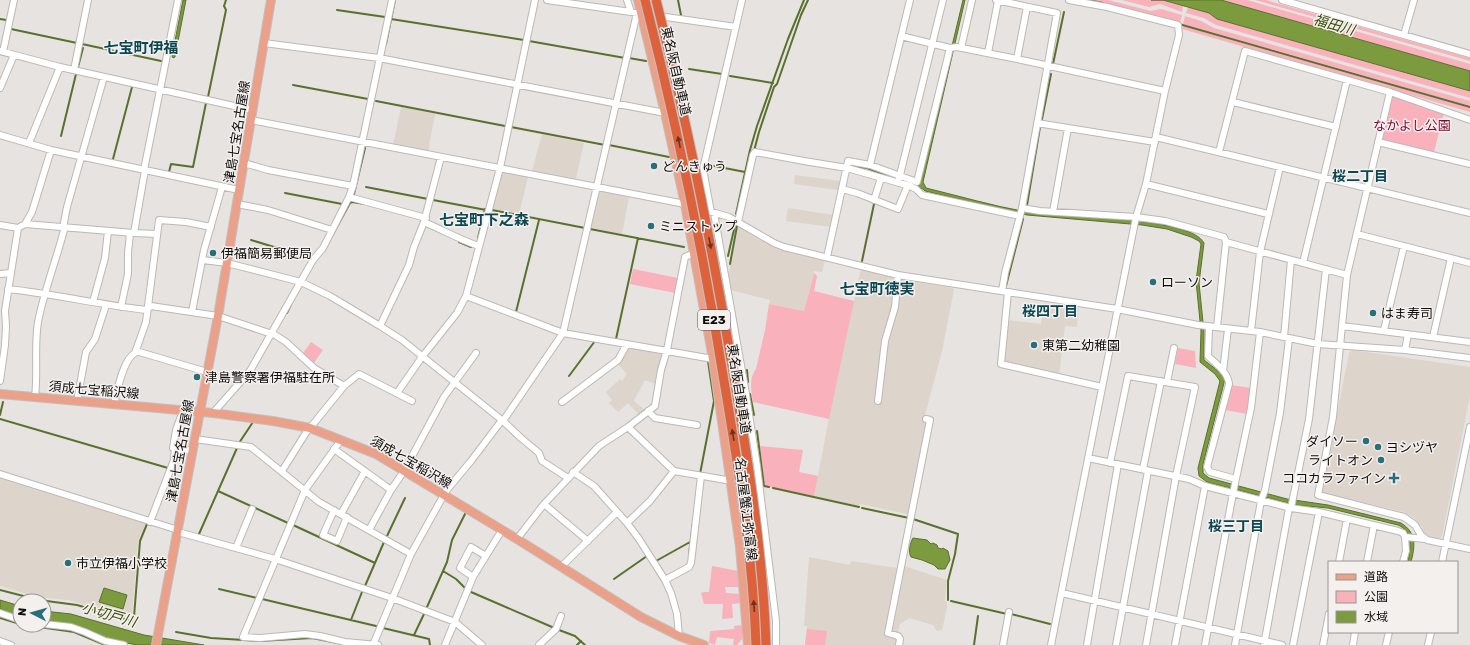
<svg xmlns="http://www.w3.org/2000/svg" width="1470" height="645" font-family="Rubik,'Noto Sans JP',sans-serif">
<style>
.built{fill:#ddd4cc}
.green{fill:#f9b1bc}
.water{fill:#7c9b3e;stroke:#5b702f}
.lines{fill:none;stroke-linecap:round;stroke-linejoin:round}
.stream{stroke:#5b702f;stroke-width:2}
.minor-casing{stroke:#bbb8b5;stroke-width:8}
.major-casing{stroke:#c0c0c0;stroke-width:10}
.minor{stroke:#fff;stroke-width:6}
.major{stroke:#eba189;stroke-width:8}
.highway-bridge-casing{stroke:#c0c0c0;stroke-width:11;stroke-linecap:butt}
.highway-bridge{stroke:#dd623b;stroke-width:9}
.oneway{fill:#6b3321}
.poi-dot{fill:#286f7c;stroke:#f4f0ed;stroke-width:1.5}
.labels{text-anchor:middle;dominant-baseline:central;stroke-width:3;stroke-linejoin:round;paint-order:stroke}
.shield{fill:#f4f0ed;stroke:#535150;stroke-width:1}
.shield-label{font-size:12px;font-weight:bold;fill:#0e0d0c}
.street-label{font-size:13px;fill:#0e0d0c;stroke:#f4f0ed}
.park-label{font-size:13px;fill:#860736;stroke:#f4f0ed}
.poi-label{font-size:13px;fill:#0e0d0c;stroke:#f4f0ed;text-anchor:start}
.water-label{font-size:14px;font-style:italic;fill:#374a04;stroke:#f4f0ed}
.neighbourhood-label{font-size:14px;font-weight:bold;fill:#0a4752;stroke:#f4f0ed}
.quarter-label{font-size:15px;font-weight:bold;fill:#0a4752;stroke:#f4f0ed}
</style>
<rect width="100%" height="100%" fill="#e7e3e0"/>
<path class="built" d="M401,107l34,7 -7,38 -35,-7z
M542,134l42,9 -8,36 -44,-8z
M502,172l26,5 -9,37 -27,-5z
M795,175l45,6 -2,9 -44,-6z
M599,191l30,6 -7,37 -31,-6z
M788,208l45,7 -2,12 -45,-6z
M738,226l41,23 46,11 -3,12 -8,-1 -10,40 -35,-7 1,-4 -39,-10 -3,-12z
M861,269l33,8 1,2 -15,124 8,-62 10,-39 1,-20 2,-2 52,8 1,2 -12,61 -18,68 3,2 -18,91 -2,2 -47,-10 -1,2 -45,-10 20,-104z
M1044,303l35,5 -2,19 -12,-1 -6,50 -56,-14 4,-42 34,4z
M628,347l33,5 2,2 -7,30 -11,-4 -11,21 12,10 -6,5 -12,-13 -10,9 -9,-9 3,-3 -6,-8 14,-13 2,2 5,-7 -10,-11 8,-8z
M1352,350l118,17v29l-28,140 -3,3 -14,-4 -3,-8 -8,-9 -10,-6 -71,-17 -10,-2 -1,-2 27,-138z
M0,477l146,46 -8,18 -6,74 -2,2 -62,-17 -32,-3 -36,-11z
M809,557l41,8 1,-4 47,7 -14,67 13,3 -2,7h-90l2,-19h-3z
M904,566l43,14 -2,21 2,1v6l-5,22 -5,1 -4,-6 -24,-7 -9,6 -2,9 -5,-1 -2,-2z"/>
<path class="green" d="M1093,0h15l43,11 10,-2 21,6 -2,8z
M1122,0h41l20,6 -1,6 -22,-8 -11,3z
M1221,0h26l223,64v7z
M1255,0h11l204,58v3z
M1188,7l21,6 8,6 253,72v7l-254,-73 -12,-7 -18,-5z
M1185,16l16,5 13,7 256,73v5l-287,-82z
M1183,26l287,82v4l-288,-83z
M1394,95l50,18 -10,39 -51,-12 -1,-1 10,-43z
M633,269l45,9 -3,15 -45,-9z
M814,273l3,3 -3,15 40,10 -25,118 -76,-17c-2,-11 -4,-24 3,-33l9,-39 4,-26 35,7z
M311,342l12,8 -10,14 -10,-11z
M1178,348l17,3 1,17 -21,-4z
M1231,385l20,3 -4,26 -22,-4z
M760,446l43,4 -4,22 19,4 -4,20 -49,-10z
M712,566l26,5 1,16h-14l1,6 14,1 1,9 -9,1 1,14 -11,1 1,-15h-19l-3,-11 3,-1h5z
M742,625v14l-5,6h-4l1,-6 -17,-2 -2,8 -6,-2 1,-12 24,-2v-3z
M807,629l20,2 -2,14h-20z"/>
<path class="water" d="M183,0h3l-11,57 -2,1 -1,-2z
M963,0h2l-42,182 3,6c33,8 67,18 101,24 32,5 163,4 177,31l-5,40 5,49v28l14,11 7,8 -22,85v9l6,5 78,21 41,6 73,18c16,10 14,23 10,39h-3c2,-14 6,-30 -10,-37l-70,-17 -32,-3 -89,-23 -8,-6 -1,-8 22,-87 -5,-7 -15,-12 1,-31 -5,-50 5,-37 -2,-3 -8,-4 -24,-8 -25,-4 -115,-10 -102,-24 -2,-2 -5,-1z
M1151,0h70l249,71v20l-253,-72 -8,-6 -46,-13z
M913,538l14,2 4,4 2,-1 4,2 1,3 4,1 1,-1 5,3 2,9 -5,9h-7l-4,-4 -12,-5 -11,-3c-3,-5 -1,-14 2,-19z
M104,588l23,7 -4,14 -24,-7z
M0,600l20,6v11l-20,-6z
M44,611l27,3 73,21 60,10h-67l-30,-6 -19,-10 -19,-5 -25,-3z"/>
<g class="lines">
<path class="stream" d="M678,0l3,15
M1088,0l15,3
M337,10l48,7
M0,19l6,1
M391,19l133,21
M1179,24l291,83
M11,29l66,14
M529,41l96,17
M82,44l79,17
M386,44l9,-44
M629,58l17,3
M1053,64l11,-52
M78,67l5,-19
M689,69l33,5
M730,76l43,7
M293,85l75,14
M208,97l18,-87 -2,-4 2,-6
M376,101l129,25
M1042,119l9,-45
M511,127l94,18
M61,136l15,-62
M609,145l60,12
M754,151l5,-19 15,-45 3,-3 24,-69 7,-15
M113,159l19,-72
M709,165l36,7
M851,166l16,2 27,10
M169,172l2,-8 22,3 13,-64
M366,187l62,12
M285,193l57,11
M354,194l11,-46
M433,200l53,10
M1027,205l13,-78
M492,210l93,18
M736,214l14,-64 7,-24 31,-87 16,-39
M590,229l94,18
M332,236l18,-33 2,-1 13,2
M478,238l7,-29
M251,240l59,18
M459,242l12,5
M728,256l7,-31
M862,261l12,-57
M730,264l7,-38
M1006,286l17,-67
M516,312l23,-92
M287,313l5,-11
M616,339l22,-101
M747,370l1,12
M569,376l26,-35h1
M750,394l4,21
M0,415l3,-13
M0,419l168,49v1
M757,431l7,55 5,1
M239,443l14,-21
M700,474l14,-73 -6,-40
M773,488l86,19
M218,491l70,32
M862,508l47,10
M913,519l45,15 -3,20 -7,27v19
M293,525l82,38
M199,534l38,-86
M387,536l18,-38
M689,555l4,-33
M656,561l34,-19
M443,571l13,8 10,10
M614,579l33,-23
M365,586l19,-44
M219,589l38,9
M0,590l39,10 38,5 55,16
M471,592l81,35
M262,599l114,27
M951,601l56,13
M427,607l20,-45 5,-22 14,-28
M1011,614l39,10
M0,618l20,6
M131,620l3,-3 6,-76 7,-17
M351,620l11,-28
M25,625l49,7 31,13
M383,628l46,11 1,6
M559,630l16,6 10,9
M176,632l35,6 48,3 53,-3 31,6
M414,635l10,-21
M577,645l4,-4
M974,645l4,-29"/>
<defs>
<path id="minor" d="M547,0l189,27
M627,0l4,12
M996,0l61,13 -35,195 -17,65 -3,18
M1282,0l188,54
M1404,35l10,-35
M901,36l49,12 7,-1 60,12 148,32
M264,43l115,15 286,55
M961,48l11,-48
M0,51l60,16 192,43
M3,52l11,-52
M988,53l10,-52
M1017,59l10,-52
M74,70l14,-70
M0,88l14,-33
M1390,92l-43,183 -14,142 -15,78 86,22 11,8 6,10 6,5 43,9
M1233,102l103,25
M251,120l434,84 44,13 45,26 10,4 114,28 219,34 81,16 62,7 58,12 87,6 65,8
M1037,123l118,19
M0,135l51,15 188,40
M1156,137l314,76
M1378,142l92,22
M29,143l31,-76
M1219,152l26,-101 145,41 80,28
M441,157l-17,65c19,8 36,18 55,24
M244,163l24,7 85,16
M870,165l40,-165
M144,170l34,-170
M899,179l44,-179
M1146,184l122,30
M842,189l15,4 41,16 9,-22
M349,197l77,21
M874,200l7,-22
M237,204l31,6 64,20
M1022,208l18,3 96,6 29,4 59,16 2,5 -9,85
M711,212l-8,-43 39,-169
M1053,212l15,-84
M714,213l31,175 12,78 19,155v24
M738,222l15,-67 2,-3 49,9 43,7 63,18 6,3 6,6 98,21
M25,224l109,9 11,-63
M0,225l18,3
M134,233l23,1
M1357,234l113,29
M1226,242l121,33
M827,257l21,-96 22,4 47,17 33,-134
M203,260l24,3
M227,263l74,19 29,14 50,30 22,14 101,81 18,17 18,15 3,8 26,17
M1303,263l44,-183
M0,274l11,-1
M8,289c47,5 93,16 139,21l4,-4 67,10 54,18
M1008,292l-7,72 101,23
M466,296l97,37 150,26
M93,302l12,-44 3,-27
M121,307l7,-33v-21l2,-20
M192,312l12,-62 18,-63
M380,326l29,-61 5,-18 10,-25
M1342,326l128,16
M1209,327l-1,29c8,8 20,16 21,28l-22,83 3,5 26,7
M1384,330l20,-84
M1251,331l9,-79 20,-85
M272,333l14,9 28,26 30,18
M1284,337l7,-77
M1433,337l18,-79
M1405,350l3,-16
M136,351l71,21
M1223,371l5,-42
M0,381l5,-36 1,-19 -1,-15 13,-83 7,-4 7,-12 19,-62
M1167,382l7,-34
M397,393l25,-36 35,-44 9,-17 34,-128 35,-168
M35,397c3,-25 -1,-50 3,-75 6,-31 18,-61 26,-92l-1,-2 4,-21 37,-130
M77,401l9,-49 9,-13 11,-34
M878,401l7,-60 10,-34 3,-32
M562,402l56,-42 9,-16
M114,404c3,-12 9,-45 21,-51l11,-31 13,-102 27,2 25,5
M183,411l-7,19 -3,18 19,3
M648,411l7,7 42,7
M213,413l37,-42 63,-111 10,-12 26,-51 4,-11 39,-186
M503,421l60,-88 74,-320
M628,427l46,44
M310,428l34,-42 15,-12 53,27
M195,439l56,8 68,55 92,52
M341,440l-36,50 -62,147 17,1 45,-4 15,2 25,6 33,3
M334,449l57,41
M1088,458l101,21 16,7 86,22 28,4 79,19 5,2 2,4 20,2
M1110,463l18,-87 67,11 -19,89 -30,169
M1143,469l18,-88
M282,471l27,-43
M573,472l21,14 33,37 12,16 26,41 6,13 6,21 2,22
M0,474l178,56
M544,504l44,37
M1291,508l18,-89 17,-150
M334,510l-11,25 14,6 10,-24
M341,514l24,-43
M150,522l24,-62 1,-12
M627,523l23,-22 24,-30 58,10
M369,530l22,-40 13,-19 40,-74 32,-44
M178,532l97,27 117,39 63,24 27,23
M517,539l27,-35 55,-58 29,-19 27,-21 6,-36 6,-20 18,-93 9,-4
M236,548l16,-39
M1339,562l8,-43
M1367,562l7,-37
M1403,562l3,-11 -1,-14
M1442,562l28,-135
M561,567l56,-55
M473,577l-13,-9 11,-21 15,9
M665,580l24,-13 2,-4 10,-87
M1062,593l220,52
M0,613l20,7
M44,624l27,3 14,5 20,9 19,4
M0,641l11,4
M373,645l38,-91 35,-63 25,-30 31,-41
M445,645l28,-68 29,-47
M539,645l17,-16 5,-13
M899,645l1,-6 -2,-3 -10,-3 42,-213 -4,-1
M1003,645l6,-33
M1051,645l79,-398 6,-30 10,-33 19,-93 14,-56 -1,-10 -71,-18 -38,-7
M1087,645l31,-181
M1116,645l32,-174
M1175,645l30,-159
M1205,645l28,-152 18,-85 9,-76
M1235,645l26,-144 4,-11 15,-77 9,-74
M1264,645l25,-137
M1293,645l26,-133
M1323,645l6,-31
M1353,645l2,-13
M1386,645l3,-13
M1428,645l3,-13"/>
<path id="major" d="M638,0l27,113 20,91 28,155 27,188 8,98
M0,394l213,19 60,8 37,7 66,26 141,85 124,78 38,19 25,9
M156,645l62,-329 53,-316"/>
</defs>
<use href="#minor" class="minor-casing"/>
<use href="#major" class="major-casing"/>
<use href="#minor" class="minor"/>
<use href="#major" class="major"/>
<defs>
<path id="highway-bridge" d="M645,0c33,130 60,261 81,393 14,84 27,168 30,252
M656,0c31,122 56,246 77,371 15,90 30,182 33,274"/>
</defs>
<use href="#highway-bridge" class="highway-bridge-casing"/>
<use href="#highway-bridge" class="highway-bridge"/>
</g>
<defs><path id="oneway-solid" d="M-6-.8H1V-3.2L6.5 0L1 3.2V.8H-6Z"/></defs>
<g class="oneway">
<use href="#oneway-solid" transform="translate(679 142) rotate(-102)"/>
<use href="#oneway-solid" transform="translate(710 243) rotate(79)"/>
<use href="#oneway-solid" transform="translate(733 435) rotate(-99)"/>
<use href="#oneway-solid" transform="translate(754 606) rotate(-94)"/>
</g>
<g class="poi-dot">
<circle cx="654" cy="166" r="4"/>
<circle cx="651" cy="226" r="4"/>
<circle cx="213" cy="253" r="4"/>
<circle cx="1153" cy="282" r="4"/>
<circle cx="1373" cy="313" r="4"/>
<circle cx="1034" cy="345" r="4"/>
<circle cx="197" cy="377" r="4"/>
<circle cx="1366" cy="441" r="4"/>
<circle cx="1378" cy="447" r="4"/>
<circle cx="1381" cy="460" r="4"/>
<path d="M1392 472h4v4h4v4h-4v4h-4v-4h-4v-4h4z"/>
<circle cx="68" cy="563" r="4"/>
</g>
<g class="labels">
<rect class="shield" x="698" y="310" width="32" height="20" rx="3"/>
<g class="shield-label">
<text x="714" y="320">E23</text>
</g>
<g class="street-label">
<text transform="translate(676 71) rotate(77)">東名阪自動車道</text>
<text transform="translate(237 132) rotate(-81)">津島七宝名古屋線</text>
<text transform="translate(739 389) rotate(81)">東名阪自動車道</text>
<text transform="translate(94 390) rotate(5)">須成七宝稲沢線</text>
<text transform="translate(180 451) rotate(-80)">津島七宝名古屋線</text>
<text transform="translate(411 462) rotate(30)">須成七宝稲沢線</text>
<text transform="translate(746 509) rotate(83)">名古屋蟹江弥富線</text>
</g>
<g class="park-label">
<text x="1412" y="125">なかよし公園</text>
</g>
<g class="poi-label">
<text x="662" y="166">どんきゅう</text>
<text x="659" y="226">ミニストップ</text>
<text x="221" y="253">伊福簡易郵便局</text>
<text x="1161" y="282">ローソン</text>
<text x="1381" y="313">はま寿司</text>
<text x="1042" y="345">東第二幼稚園</text>
<text x="205" y="377">津島警察署伊福駐在所</text>
<text x="1358" y="441" text-anchor="end">ダイソー</text>
<text x="1386" y="447">ヨシヅヤ</text>
<text x="1373" y="460" text-anchor="end">ライトオン</text>
<text x="1386" y="478" text-anchor="end">ココカラファイン</text>
<text x="76" y="563">市立伊福小学校</text>
</g>
<g class="water-label">
<text transform="translate(1334 25) rotate(16)">福田川</text>
<text transform="translate(109 615) rotate(16)">小切戸川</text>
</g>
<g class="neighbourhood-label">
<text x="1360" y="176">桜二丁目</text>
<text x="1050" y="311">桜四丁目</text>
<text x="1236" y="526">桜三丁目</text>
</g>
<g class="quarter-label">
<text x="141" y="48">七宝町伊福</text>
<text x="484" y="220">七宝町下之森</text>
<text x="877" y="289">七宝町徳実</text>
</g>
</g>
<rect x="1328" y="561" width="130" height="72" fill="#f4f0ed" stroke="#989593"/>
<rect x="1336" y="574" width="20" height="6" fill="#eba189" stroke="#989593"/>
<text x="1364" y="581" font-size="12" fill="#0e0d0c">道路</text>
<rect x="1336" y="591" width="20" height="12" fill="#f9b1bc" stroke="#989593"/>
<text x="1364" y="601" font-size="12" fill="#0e0d0c">公園</text>
<rect x="1336" y="611" width="20" height="12" fill="#7c9b3e" stroke="#989593"/>
<text x="1364" y="621" font-size="12" fill="#0e0d0c">水域</text>
<g transform="translate(32 613) rotate(276)"><circle r="19" fill="#f4f0ed" stroke="#989593"/>
<path d="M0-3L7 15L0 10L-7 15Z" fill="#286f7c"/>
<text y="-6" font-size="11" font-weight="bold" text-anchor="middle" fill="#0e0d0c">N</text>
</g>
</svg>
